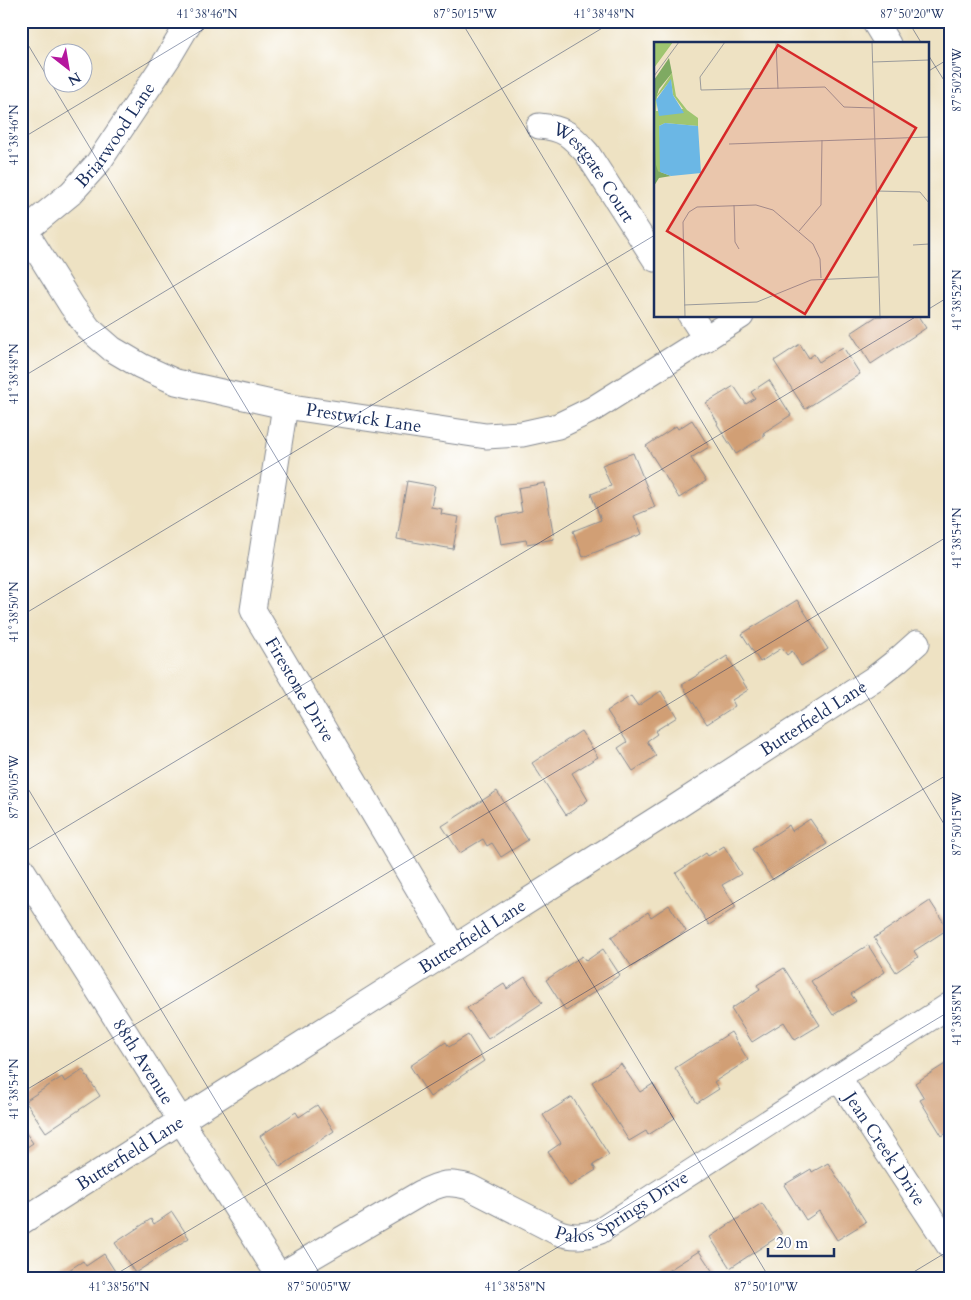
<svg xmlns="http://www.w3.org/2000/svg" width="971" height="1300" font-family="Cardo,serif">
<style>
.building{fill:#d19f74}
.lines{fill:none;stroke-linecap:round;stroke-linejoin:round}
.street-casing{stroke:#848890;stroke-width:27}
.street{stroke:#fff;stroke-width:25}
.ticks{fill:none;stroke:#1b2f5e;stroke-width:1;stroke-opacity:0.45}
.labels{text-anchor:middle;dominant-baseline:central;stroke-width:5;stroke-linejoin:round;paint-order:stroke}
.street-label{font-size:18px;fill:#1b2f5e;stroke:#fff}
.inset-road{fill:none;stroke:#9a9a9b;stroke-width:1}
.view{fill:#d62828;fill-opacity:0.15;stroke:#d62828;stroke-width:2.5}
.inset-edge{fill:none;stroke:#1b2f5e;stroke-width:2.5}
.neatline{fill:none;stroke:#1b2f5e;stroke-width:2}
.ticks-label{font-size:12px;text-anchor:middle;fill:#1b2f5e}
</style>
<rect width="100%" height="100%" fill="#fff"/>
<filter id="ink" filterUnits="userSpaceOnUse"><feTurbulence type="fractalNoise" baseFrequency=".02" numOctaves="2"/><feDisplacementMap in="SourceGraphic" scale="10" xChannelSelector="R" yChannelSelector="G"/><feConvolveMatrix kernelMatrix="1 2 1 2 8 2 1 2 1" color-interpolation-filters="sRGB"/></filter>
<filter id="wash" filterUnits="userSpaceOnUse"><feTurbulence type="fractalNoise" baseFrequency=".0096" numOctaves="4" result="noise"/><feDisplacementMap in="SourceGraphic" scale="20" xChannelSelector="R" yChannelSelector="G"/><feGaussianBlur stdDeviation="1.12" result="paint"/><feColorMatrix in="noise" values="0 0 0 0 0 0 0 0 0 0 0 0 0 0 0 0 0 1.4 0 .05"/><feComposite in="paint" operator="in"/></filter>
<g filter="url(#wash)">
<rect width="100%" height="100%" fill="#eee2c3"/>
<g id="blocks">
<path class="building" d="M877,316h41l8,12 -55,36 -20,-31z
M800,344l9,14 5,-4 5,8 24,-15 17,27 -55,35 -31,-48z
M769,380l22,35 -28,18 2,3 -29,18 -19,-30 1,-1 -12,-20 28,-17 12,18 9,-6 -4,-6z
M692,420l17,27 -18,11 15,23 -27,17 -33,-52 30,-20 2,3z
M633,453l22,54 -21,9 8,18 -59,23 -10,-26 28,-11 -10,-26 20,-8 -9,-21z
M407,481l28,5 -4,21 11,2 -1,5 18,3 -6,32 -56,-10z
M545,483l9,56 -27,5 -1,-4 -25,4 -5,-27 26,-5 -4,-24z
M797,600l31,49 -27,17 -9,-15 -5,4 -5,-7 -22,14 -18,-28z
M727,656l21,34 -16,10 3,6 -28,18 -25,-39z
M661,691l16,26 -22,14 2,3 -10,7 9,15 -23,15 -15,-23 9,-6 -20,-31 24,-15 7,10z
M581,731l17,26 -26,16 16,27 -22,15 -34,-52z
M497,791l31,49 -27,17 -9,-14 -5,3 -4,-7 -23,14 -18,-27z
M810,819l17,25 -54,36 -21,-31 37,-24 3,6z
M724,846l17,28 -19,11 14,22 -27,18 -33,-52 30,-20 2,3z
M930,901l18,28 -34,22 4,6 -22,15 -22,-34z
M669,905l17,26 -54,36 -21,-30 37,-25 3,5z
M868,945l17,27 -34,22 5,7 -23,14 -22,-34z
M603,949l17,26 -54,36 -20,-31 36,-24 4,5z
M784,968l36,57 -25,15 -11,-18 -32,20 -21,-33 29,-19 -3,-5z
M525,977l17,26 -54,36 -21,-31 37,-24 3,5z
M731,1032l17,28 -34,22 5,7 -22,14 -22,-35z
M468,1035l16,26 -54,36 -20,-31 36,-24 3,5z
M950,1061v70l-8,5 -22,-36 4,-2 -9,-15z
M621,1064l19,28 13,-8 22,34 -27,17 -2,-4 -17,10 -37,-59z
M83,1070l17,26 -54,36 -21,-31 37,-24 3,5z
M572,1097l37,58 -16,10 3,5 -26,16 -22,-34 13,-9 -18,-28z
M317,1105l17,26 -54,36 -20,-31 36,-24 3,5z
M21,1126l12,17 -12,8z
M828,1163l38,59 -29,18 -18,-29 -13,9 -22,-35 27,-16 1,3z
M762,1203l20,31 -52,34 -20,-31z
M172,1212l17,26 -54,35 -20,-30 36,-24 3,5z
M699,1251l18,27 -62,1z
M104,1254l16,25h-65l28,-18 3,5z"/>
</g>
</g>
<g filter="url(#ink)">
<use href="#blocks" fill-opacity="0" stroke="#848890" stroke-width="1"/>
<g class="lines">
<defs>
<g id="street">
<path d="M874,21l14,23"/>
<path id="s1" d="M539,126c25,2 32,9 48,27l68,106"/>
<path id="s2" d="M25,231l47,75 17,23 23,20 29,17 35,16 109,24 201,30 36,-2 36,-8 35,-17 148,-93"/>
<path id="s3" d="M21,234l50,-41 27,-30 70,-105 22,-37"/>
<path d="M691,316l15,23"/>
<path id="s4" d="M285,406l-32,204 200,337"/>
<path id="s5" d="M21,868l260,411"/>
<path id="s6" d="M838,1077l112,170"/>
<path id="s7" d="M21,1222l655,-415 199,-129 23,-18 19,-17"/>
<path id="s8" d="M279,1276l142,-83c21,-10 26,-12 48,-6l88,45c16,6 27,5 43,-1l350,-226"/>
</g>
</defs>
<use href="#street" class="street-casing"/>
<use href="#street" class="street"/>
</g>
</g>
<path class="ticks" d="M461,21l489,813M908,21l14,23M21,33l749,1246M927,53l23,37M927,72l23,-14M21,139l196,-118M927,310l23,-14M21,378l593,-357M21,616l634,-381M21,777l302,502M21,854l896,-538M21,1093l929,-558M108,1279l842,-506M505,1279l445,-268M902,1279l48,-29"/>
<g class="labels">
<g class="street-label">
<text stroke="none"><textPath href="#s3" startOffset="138">Briarwood Lane</textPath></text>
<text stroke="none"><textPath href="#s1" startOffset="76">Westgate Court</textPath></text>
<text stroke="none"><textPath href="#s2" startOffset="411">Prestwick Lane</textPath></text>
<text stroke="none"><textPath href="#s4" startOffset="299">Firestone Drive</textPath></text>
<text stroke="none"><textPath href="#s7" startOffset="939">Butterfield Lane</textPath></text>
<text stroke="none"><textPath href="#s7" startOffset="534">Butterfield Lane</textPath></text>
<text stroke="none"><textPath href="#s5" startOffset="229">88th Avenue</textPath></text>
<text stroke="none"><textPath href="#s6" startOffset="86">Jean Creek Drive</textPath></text>
<text stroke="none"><textPath href="#s7" startOffset="129">Butterfield Lane</textPath></text>
<text stroke="none"><textPath href="#s8" startOffset="386">Palos Springs Drive</textPath></text>
</g>
</g>
<g transform="translate(654 42)">
<rect width="275" height="275" fill="#eee2c3"/>
<path d="M0,0h19l-19,26zM18,31l4,23 11,14 11,8v8l-33,-3 -6,3 3,37 -2,9 -2,-1 -4,6 1,-79zM17,38l2,15 10,14 -27,2 1,-14z" fill="#9fc570" fill-rule="evenodd"/>
<path d="M15,16l3,15 -13,16 -5,16 2,60 2,6 13,5 -12,2 -5,8v-106z" fill="#7faa62"/>
<path d="M17,37l2,16 11,18 -25,3 -3,-16zM11,81l33,3 3,47 -30,3 -11,-4 -1,-46z" fill="#6bb7e5"/>
<path class="inset-road" d="M71,0l-25,35 1,13 124,-3 19,20 30,1M122,0l2,47M218,0l8,275M219,20l56,-2M0,34l25,-34M75,102l200,-7M222,149l44,1 9,11M80,163l1,37 4,7M145,189l22,-26 1,-65M259,203l16,-1M30,263l73,-3 54,-22 67,-3M31,275l-2,-95 6,-10 8,-5 59,-2 17,5 40,34 7,15 1,19"/>
<path class="view" d="M124,3l138,83 -111,186 -138,-83z"/>
<rect width="275" height="275" class="inset-edge"/>
</g>
<rect width="971" height="1300" fill="none" stroke="#fff" stroke-width="55"/>
<g transform="translate(68 68) rotate(149)"><circle r="24" fill="#ffffff" stroke="#a4acbf"/>
<path d="M0-4L9 19L0 12L-9 19Z" fill="#b5179e"/>
<text y="-8" font-size="14" font-weight="bold" text-anchor="middle" fill="#1b2f5e">N</text>
</g>
<path d="M768 1248v8h66v-8" fill="none" stroke="#1b2f5e" stroke-width="2.5"/>
<text x="776" y="1248" font-size="15" fill="#1b2f5e" stroke="#ffffff" stroke-width="4" paint-order="stroke">20 m</text>
<rect x="28" y="28" width="916" height="1244" class="neatline"/>
<g class="ticks-label">
<text x="207" y="18">41°38'46"N</text>
<text x="465" y="18">87°50'15"W</text>
<text x="604" y="18">41°38'48"N</text>
<text x="912" y="18">87°50'20"W</text>
<text transform="translate(957 80) rotate(-90)" y="4">87°50'20"W</text>
<text transform="translate(14 135) rotate(-90)" y="4">41°38'46"N</text>
<text transform="translate(957 300) rotate(-90)" y="4">41°38'52"N</text>
<text transform="translate(14 374) rotate(-90)" y="4">41°38'48"N</text>
<text transform="translate(957 538) rotate(-90)" y="4">41°38'54"N</text>
<text transform="translate(14 612) rotate(-90)" y="4">41°38'50"N</text>
<text transform="translate(14 787) rotate(-90)" y="4">87°50'05"W</text>
<text transform="translate(957 824) rotate(-90)" y="4">87°50'15"W</text>
<text transform="translate(957 1015) rotate(-90)" y="4">41°38'58"N</text>
<text transform="translate(14 1089) rotate(-90)" y="4">41°38'54"N</text>
<text x="119" y="1291">41°38'56"N</text>
<text x="319" y="1291">87°50'05"W</text>
<text x="515" y="1291">41°38'58"N</text>
<text x="766" y="1291">87°50'10"W</text>
</g>
</svg>
